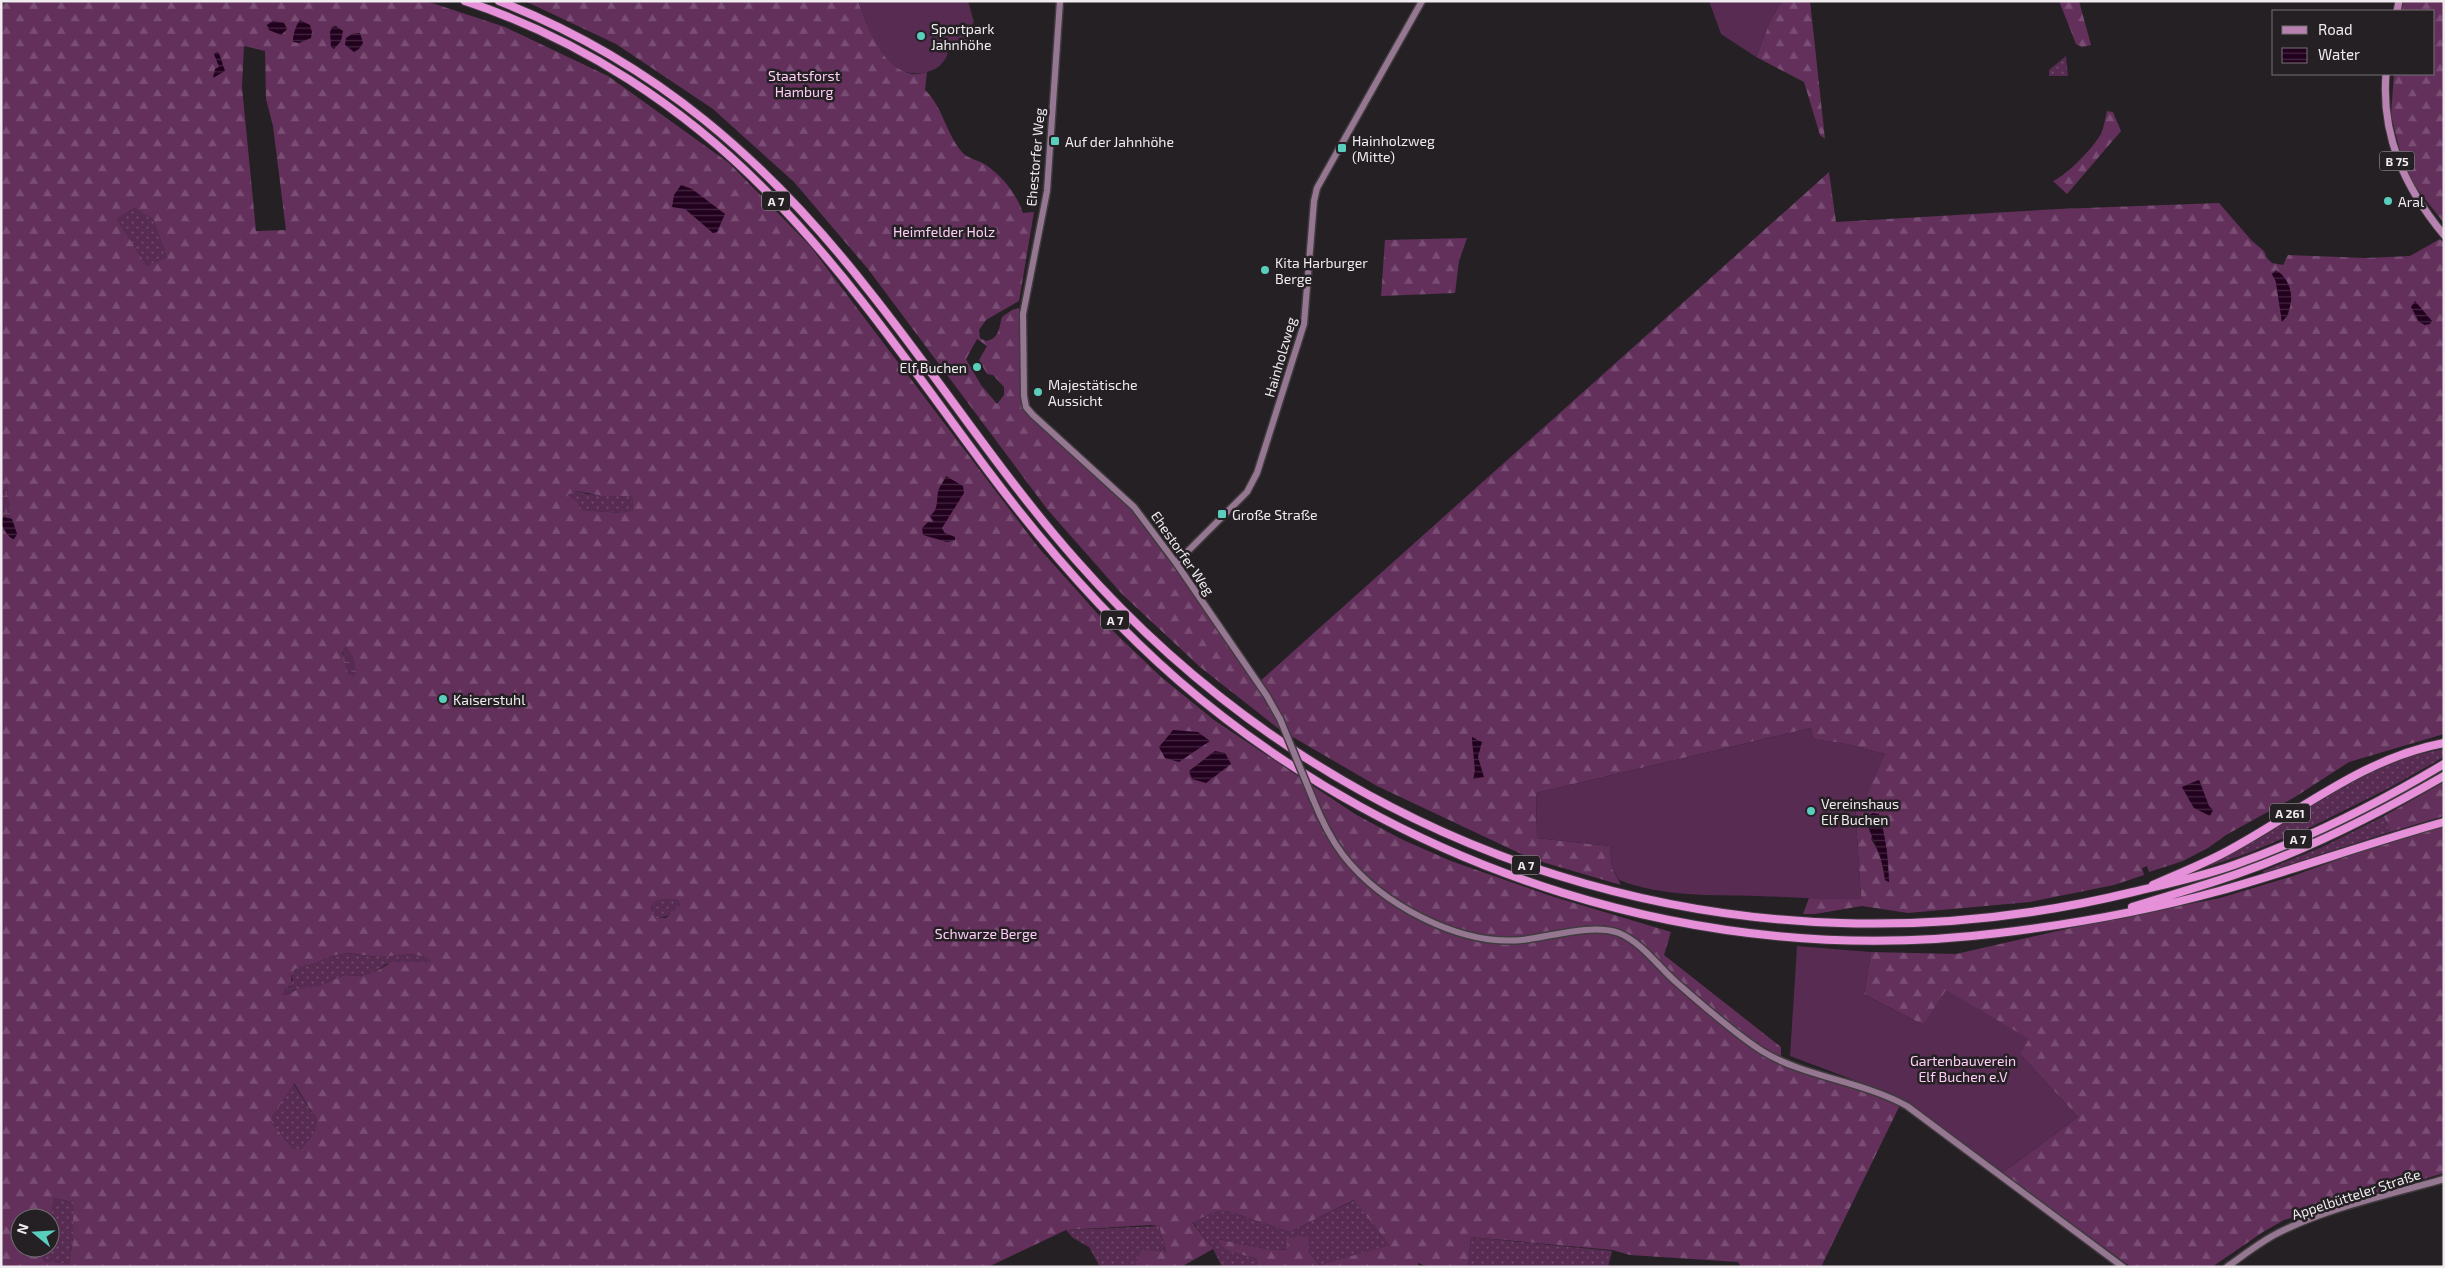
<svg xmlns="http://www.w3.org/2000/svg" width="2445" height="1268" font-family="'Exo 2',sans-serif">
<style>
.grass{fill:url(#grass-dots)}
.forest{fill:url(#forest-firs);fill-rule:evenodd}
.wetland{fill:url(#wetland-marsh)}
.garden{fill:#572b52}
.water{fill:url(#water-rules)}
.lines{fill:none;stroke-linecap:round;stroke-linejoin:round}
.secondary-casing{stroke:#403b3f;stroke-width:9}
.primary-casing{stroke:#403b3f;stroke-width:9}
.highway-casing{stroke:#403b3f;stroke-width:10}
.secondary{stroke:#967791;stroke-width:6}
.primary{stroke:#b882b0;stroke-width:7}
.highway{stroke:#e690da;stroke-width:8}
.secondary-bridge-casing{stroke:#403b3f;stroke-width:9;stroke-linecap:butt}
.secondary-bridge{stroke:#967791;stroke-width:6}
.poi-dot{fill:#5acebd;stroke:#252024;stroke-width:2}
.labels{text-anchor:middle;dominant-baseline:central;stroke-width:5;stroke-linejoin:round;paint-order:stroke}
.shield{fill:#252024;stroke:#b2aeb2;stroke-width:1}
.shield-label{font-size:12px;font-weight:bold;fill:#efebef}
.poi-label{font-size:14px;fill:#efebef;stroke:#252024;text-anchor:start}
.park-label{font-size:14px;fill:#ffcef7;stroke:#252024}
.street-label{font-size:14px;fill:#efebef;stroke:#252024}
</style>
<defs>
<pattern id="grass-dots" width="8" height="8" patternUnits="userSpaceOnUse" patternTransform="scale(1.25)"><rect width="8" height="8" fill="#572b52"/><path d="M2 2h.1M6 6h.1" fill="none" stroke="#6f4a6b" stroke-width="1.8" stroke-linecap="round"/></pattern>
<pattern id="forest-firs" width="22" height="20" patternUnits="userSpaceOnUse" patternTransform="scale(1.25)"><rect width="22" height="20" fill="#63305c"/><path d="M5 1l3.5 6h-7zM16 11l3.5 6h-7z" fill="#7a4e74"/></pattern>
<pattern id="wetland-marsh" width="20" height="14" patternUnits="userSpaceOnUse" patternTransform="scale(1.25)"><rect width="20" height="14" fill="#572b52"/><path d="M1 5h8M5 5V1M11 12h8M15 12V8" fill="none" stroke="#6f4a6b"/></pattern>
<pattern id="water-rules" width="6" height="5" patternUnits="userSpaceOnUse" patternTransform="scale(1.25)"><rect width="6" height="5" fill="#22011f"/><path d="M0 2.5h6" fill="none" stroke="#422640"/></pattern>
</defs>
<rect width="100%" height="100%" fill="#252024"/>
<path class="grass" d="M2066,56l2,20h-19v-6z
M134,208l19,11 14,38 -20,9 -30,-47z
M576,491l11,3 45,2 1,14 -12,3 -39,-3 -5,-9 -11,-6z
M2444,749v8l-53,30 -80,40 -65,27 -51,17 25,-12c70,-42 142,-97 224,-110z
M2384,816l6,16 -126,41 -1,-2 59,-24z
M671,899l7,1 2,5c-8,9 -12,13 -24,13l-5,-7 1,-7 6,-4z
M347,953l28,4 37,-3 17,4 1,4 -44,2 -11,8 -15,4 -15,-1 -24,10 -26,5 -9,5 -3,-1 3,-6 4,-1 3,-7 -2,-5 4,-6 22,-6 14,-7z
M293,1083l24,37 -3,13 -13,16h-8l-21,-26v-6z
M54,1198l19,4v39l-4,23 -26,-3 2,-13h5v-27z
M1355,1200l36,45 -72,20 -11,-14v-15l-20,14 -22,-1 -47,-10 6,11 32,9 1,8h-36l-9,-18 -21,-28 22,-9 14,-1 62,21z
M1159,1226l7,27 -24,-2 -9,16h-33l-11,-20 -16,-9 -7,-8z
M1471,1237l141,14 -4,16h-140z"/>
<path class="forest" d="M17,1h409l79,26 103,49 121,87 81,83 228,301 75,84 47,45 54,44 141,94 46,25 50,22 100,35 120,36 -7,23 117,92v18l120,38 -80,164h-80l-3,-5 -108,-7 -18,-5 -141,-13 -3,30h-39l-11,-4 1,4h-161l-1,-8 -32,-9 -7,-11 48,10 22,1 -2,-12 23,-2 -1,15 11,14 71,-20 -36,-45 -64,32 -62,-21 -14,1 -22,10 21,27 -32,18h-48l9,-17 24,2 -7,-26 -8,-1 -85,5 -78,37h-987v-743l2,3 14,8 -4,-13 -11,-5 -1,2v-515zM273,21l11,2 3,6 -6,6 -14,-10zM244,46l21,5 1,48 7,27 13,104 -30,1 -14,-144zM134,208l19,11 14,38 -20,9 -30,-47zM576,491l28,5h28l1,14 -12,3 -39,-3 -5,-9 -10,-6zM346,647l10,22 -2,7 -5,-2 -7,-21zM671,899l7,1 2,5 -14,13h-10l-5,-8 1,-6 6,-4zM347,953l31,4 34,-3 17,4 1,4h-38l-17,10 -15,4 -15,-1 -24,10 -23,4 -12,6 -3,-1 3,-6 6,-3 -1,-10 4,-6 22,-6 14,-7zM294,1083l23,37 -3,13 -13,16h-8l-21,-26v-6zM54,1198l19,4v39l-4,23 -26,-3 2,-13h-25v-30h30v3z
M525,1h333c9,25 25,67 54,73 4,1 11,-1 15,-2l-2,18c18,17 21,44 37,62 5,7 17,8 24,13 17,12 30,28 37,48l11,-1 -15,89 -33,19 -7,10 1,8 6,3c13,-2 13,-13 16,-24l10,-7 7,-2 1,82 4,21 112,102 122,170 571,-511 7,50 222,-13 161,-6 33,38 12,10 3,7 5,5 11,2 5,-10 78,3 44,-2 30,-17 4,4v491l-95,28 -54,35 -69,38 -18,13 -25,13 -34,11 -2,-6 -5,2 2,7 -30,10 -84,17 -122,11 -46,-7 -47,8h-12l6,-16 52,1 -6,-94 30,-51 -39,-10 -33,-5 -2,-11 -275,65 1,45 73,8 2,22 9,17 -89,-26 -155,-73 -98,-57 -79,-62 -78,-73 -75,-85 -179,-240 -74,-87 -81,-73 -97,-65zM2276,282l14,22 -2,11 -6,6zM977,339l10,7 -8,14 8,14 6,1 11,12v8l-7,9 -16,-19 -15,-26zM2199,780l11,29 -16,-1 -12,-21zM1879,814l8,37 2,31 -4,-2 -5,-26 -9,-15z
M1782,1h28l15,138 -5,-4 -16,-53 -48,-25 15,-38z
M2059,1h20l12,44 -9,2 -6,-3z
M2404,1h40v222l-38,-48 -15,-60 3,-41h40v-63h-33z
M2107,111l6,1 8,19 -54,63 -14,-13c14,-6 40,-33 48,-47 3,-7 4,-15 6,-23z
M1467,238l-8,23 -4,32 -74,3 4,-56z
M2444,782v34l-54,16 -6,-16z
M2444,826v347l-160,47 -21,12 -51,35h-81l-129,-94 76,-56 -59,-64 9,-14 -105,-14 -59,-31 7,-42 85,2 146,-33 118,-23 70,-21 88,-32z"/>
<path class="wetland" d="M7,483l4,36 -4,-2 -6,2v-26z
M344,647c9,4 12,17 12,26l-3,4c-7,-4 -13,-23 -9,-30z"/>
<path class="garden" d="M858,1h110l6,21 -3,5c3,15 -12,18 -23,25 -3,11 -10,17 -21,20 -41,11 -58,-42 -69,-71z
M1709,1h73l-11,18 -15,38 -35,-23z
M1811,728l2,11 33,5 39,10 -19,44 -11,7 6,94c-35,1 -68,-2 -103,-3 -46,-1 -96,1 -139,-16l-7,-12 -2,-22 -73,-8 -1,-45z
M1797,946l74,6 -7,42 59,31 23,-35 83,49 -9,15 58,63 -76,56 -91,-69 -20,-10 -101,-38z"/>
<path class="water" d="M300,20l10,5 2,7 -1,6 -12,5 -6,-1c0,-8 3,-17 7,-22z
M273,21l11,2 3,6 -6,6 -12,-5 -2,-5z
M336,26l7,5 -2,10 -7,8 -3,-2 -1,-15 2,-5z
M360,33l3,10 -4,6 -5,3 -9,-7 1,-7 6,-4z
M216,52l3,1 6,18 -12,7 2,-9 4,-2 -5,-13z
M681,185l11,4 33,25 -8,18 -4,1 -28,-24 -13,-2 2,-12z
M2276,270c18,11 20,36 6,52l-6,-40 -4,-8z
M2415,301l17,20 -2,3 -5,1 -6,-3 -8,-15z
M946,476l17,10 1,7 -22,35 3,5 10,4v3l-8,2 -24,-7 -1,-7 6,-6h6l-4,-6c9,-8 6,-14 8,-24 1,-5 6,-11 8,-16z
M4,517l8,2 5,15 -3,5c-6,-1 -13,-13 -13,-20z
M1173,730l25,2 12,9 -31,21 -14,-4 -6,-11z
M1472,737l10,5 -4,15 6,20 -11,2c4,-8 -1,-30 -1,-42z
M1215,751l10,2 6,11 -25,19 -14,-4 -3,-8z
M2199,780l10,26 4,4 -3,6 -16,-8 -12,-21z
M1873,813l6,1c7,22 9,46 10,68l-4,-2c-1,-23 -14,-41 -20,-63z"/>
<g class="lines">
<defs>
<path id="secondary" d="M1060,1l-13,190 -24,123 1,82 2,11 7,8 101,92 42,56 91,133 13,23
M1176,563l71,-71 10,-19 47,-149 10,-123 3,-13 105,-187
M1313,799c8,20 17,39 30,56 38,49 116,91 179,85 27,-3 71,-17 97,-7 22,9 40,34 57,49 25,22 58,51 86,69 42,26 100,30 145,55l216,161
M2227,1267c17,-12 33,-25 51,-34 51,-26 111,-38 166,-54"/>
<path id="primary" d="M2397,11l2,-10
M2386,74c-5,62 19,114 58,161"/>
<path id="highway" d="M465,1c115,38 221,107 305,194 82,84 149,183 219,277 56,75 119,147 190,209 223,192 527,289 820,252 74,-9 148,-22 220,-42 75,-21 149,-48 225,-69
M499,1c156,61 269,160 371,291 70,88 131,183 206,268 265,302 666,428 1057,332 34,-8 67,-15 101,-27 73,-26 143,-61 210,-101
M2153,885c26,-12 54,-22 80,-37 69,-38 131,-90 211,-105
M2132,907c35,-11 71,-21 105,-33 72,-25 141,-60 207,-98"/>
</defs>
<use href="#secondary" class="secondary-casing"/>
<use href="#primary" class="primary-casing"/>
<use href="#highway" class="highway-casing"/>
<use href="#secondary" class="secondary"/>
<use href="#primary" class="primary"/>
<use href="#highway" class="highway"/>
<defs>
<path id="secondary-bridge" d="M1280,719l33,80"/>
</defs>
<use href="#secondary-bridge" class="secondary-bridge-casing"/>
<use href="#secondary-bridge" class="secondary-bridge"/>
</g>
<g class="poi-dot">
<circle cx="921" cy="36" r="5"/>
<rect x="1050" y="136" width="10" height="10" rx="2.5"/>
<rect x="1337" y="143" width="10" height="10" rx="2.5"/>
<circle cx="2388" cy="201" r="5"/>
<circle cx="1265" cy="270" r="5"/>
<circle cx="977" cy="367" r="5"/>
<circle cx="1038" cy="392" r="5"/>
<rect x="1217" y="509" width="10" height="10" rx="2.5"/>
<circle cx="443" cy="699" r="5"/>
<circle cx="1811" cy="811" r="5"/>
</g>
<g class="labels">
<g class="shield">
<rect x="2379.5" y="151.5" width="35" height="19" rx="4"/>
<rect x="762" y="191.5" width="28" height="19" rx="4"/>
<rect x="1101" y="610.5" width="28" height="19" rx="4"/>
<rect x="2270" y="803.5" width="40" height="19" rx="4"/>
<rect x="2284" y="829.5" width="28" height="19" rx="4"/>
<rect x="1512" y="855.5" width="28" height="19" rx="4"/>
</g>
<g class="shield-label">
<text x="2397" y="161">B 75</text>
<text x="776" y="201">A 7</text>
<text x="1115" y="620">A 7</text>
<text x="2290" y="813">A 261</text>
<text x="2298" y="839">A 7</text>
<text x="1526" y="865">A 7</text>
</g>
<g class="poi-label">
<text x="931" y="28">Sportpark<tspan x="931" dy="16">Jahnhöhe</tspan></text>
<text x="1352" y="140">Hainholzweg<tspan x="1352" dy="16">(Mitte)</tspan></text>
<text x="1065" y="141">Auf der Jahnhöhe</text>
<text x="2398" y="201">Aral</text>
<text x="1275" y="262">Kita Harburger<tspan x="1275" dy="16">Berge</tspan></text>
<text x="967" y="367" text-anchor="end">Elf Buchen</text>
<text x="1048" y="384">Majestätische<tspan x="1048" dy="16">Aussicht</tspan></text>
<text x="1232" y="514">Große Straße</text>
<text x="453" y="699">Kaiserstuhl</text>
<text x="1821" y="803">Vereinshaus<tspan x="1821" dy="16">Elf Buchen</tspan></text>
</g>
<g class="park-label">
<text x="804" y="75">Staatsforst<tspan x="804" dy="16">Hamburg</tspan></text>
<text x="944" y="231">Heimfelder Holz</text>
<text x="986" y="933">Schwarze Berge</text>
<text x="1963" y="1060">Gartenbauverein<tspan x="1963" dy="16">Elf Buchen e.V</tspan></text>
</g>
<g class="street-label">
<text transform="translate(1035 157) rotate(-85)">Ehestorfer Weg</text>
<text transform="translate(1280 357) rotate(-74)">Hainholzweg</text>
<text transform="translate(1183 553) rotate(55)">Ehestorfer Weg</text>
<text transform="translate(2356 1194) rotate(-18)">Appelbütteler Straße</text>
</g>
</g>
<rect width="2445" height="1268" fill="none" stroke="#efebef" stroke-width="5"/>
<rect x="2272" y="10" width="162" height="65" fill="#252024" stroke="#767175"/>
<rect x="2282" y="26" width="25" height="8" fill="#b882b0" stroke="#767175"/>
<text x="2318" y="35" font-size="15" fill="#efebef">Road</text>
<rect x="2282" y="48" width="25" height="15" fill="url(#water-rules)" stroke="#767175"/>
<text x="2318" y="60" font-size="15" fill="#efebef">Water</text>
<g transform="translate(35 1233) rotate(288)"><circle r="24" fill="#252024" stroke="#767175"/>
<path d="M0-4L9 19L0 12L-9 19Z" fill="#5acebd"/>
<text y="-8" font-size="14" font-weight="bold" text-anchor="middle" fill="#efebef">N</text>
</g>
</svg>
